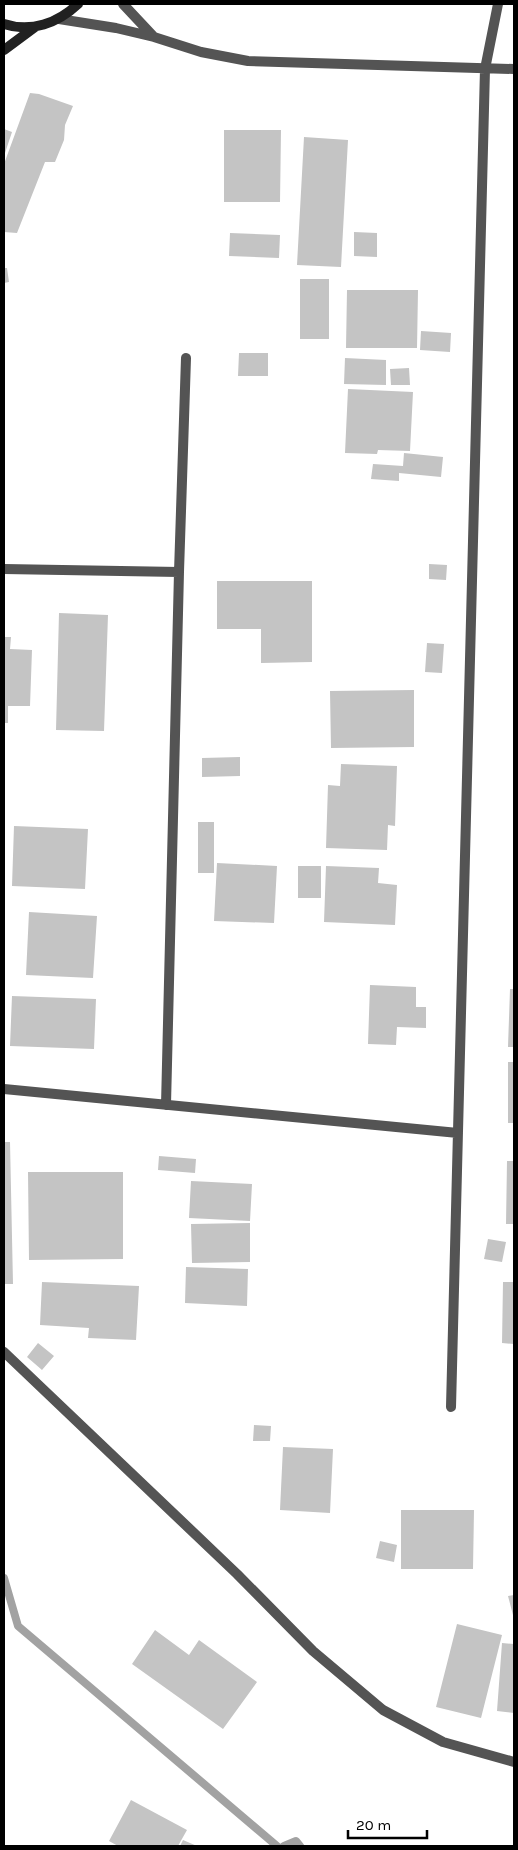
<svg xmlns="http://www.w3.org/2000/svg" width="518" height="1850" font-family="Karla,sans-serif">
<style>
.lines{fill:none;stroke-linecap:round;stroke-linejoin:round}
.stream{stroke:#a2a2a2;stroke-width:8}
.building{fill:#c4c4c4}
.street{stroke:#545454;stroke-width:10}
.secondary{stroke:#212121;stroke-width:10}
</style>
<rect width="100%" height="100%" fill="#fff"/>
<g class="lines">
<path class="stream" d="M4,1578l14,48 259,220
M284,1846l12,-5 4,5"/>
</g>
<path class="building" d="M30,93l9,1 34,12 -8,19 -1,15 -9,22h-10l-28,71 -13,-1v-68z
M4,129l8,3 -8,24z
M224,130h57l-1,72h-56z
M304,137l44,3 -7,127 -44,-2z
M354,232l23,1v24l-23,-1z
M230,233l50,2 -1,23 -50,-2z
M4,268h3l2,14 -5,1z
M300,279h29v60h-29z
M347,290h71l-1,58h-71z
M421,331l30,2 -1,19 -30,-2z
M239,353h29v23h-30z
M345,358l41,2v25l-42,-1z
M409,368l1,17h-19l-1,-16z
M348,389l65,3 -3,59 -32,-1 -1,4 -32,-1z
M404,453l39,4 -2,20 -42,-4v8l-28,-2 2,-15 30,2z
M429,564l18,1 -1,15 -17,-1z
M217,581h95v81l-51,1v-34h-44z
M59,613l49,2 -4,116 -48,-1z
M4,637h7l-1,12 22,1 -2,56h-22v17h-4z
M427,643l17,1 -2,29 -17,-1z
M414,690v57l-83,1 -1,-57z
M240,757v19l-38,1v-19z
M341,764l56,2 -2,60 -7,-1 -1,25 -61,-2 2,-63 12,1z
M198,822h16v51h-16z
M14,826l74,3 -3,60 -73,-3z
M217,863l60,3 -3,57 -60,-2z
M298,866h23v32h-23z
M326,866l53,2 -1,15 19,2 -2,40 -71,-3z
M29,912l68,4 -4,62 -67,-3z
M370,985l46,2v20h10v21l-29,-1 -1,18 -28,-1z
M510,989h4v58h-6z
M12,996l84,3 -2,50 -84,-3z
M508,1062h6v61h-6z
M4,1142h6l3,142h-9z
M159,1156l37,3 -1,14 -37,-3z
M507,1161h7v63h-8z
M28,1172h95v87l-94,1z
M191,1181l61,3 -2,37 -61,-3z
M250,1223v39l-58,1 -1,-39z
M488,1239l18,3 -4,20 -18,-3z
M186,1267l62,2 -1,37 -62,-3z
M42,1282l97,4 -3,54 -48,-2 1,-10 -49,-3z
M503,1282h11v62l-12,-1z
M38,1343l16,13 -12,14 -15,-13z
M254,1425l17,1 -1,15h-17z
M283,1447l50,2 -3,64 -50,-3z
M401,1510h73l-1,59h-72z
M380,1541l17,4 -3,17 -18,-4z
M514,1595v24l-6,-23z
M457,1624l45,11 -21,83 -45,-11z
M155,1630l34,25 10,-15 58,42 -34,47 -91,-65z
M502,1643l12,1v69l-17,-2z
M131,1800l56,30 -9,16h-60l-9,-5z
M183,1840l14,6h-17z"/>
<g class="lines">
<path class="street" d="M123,4l30,32
M59,19l57,9 38,9 47,15 47,9 266,8
M4,569l175,3
M4,1089l454,44
M166,1105l13,-533 7,-214
M4,1352l233,222 76,77 70,59 60,32 71,20
M451,1407l34,-1338 13,-65"/>
<path class="secondary" d="M4,24c27,9 54,-1 74,-20
M4,50l31,-23"/>
</g>
<rect width="518" height="1850" fill="none" stroke="#000000" stroke-width="10"/>
<path d="M348 1830v8h79v-8" fill="none" stroke="#000000" stroke-width="2.5"/>
<text x="356" y="1830" font-size="15" fill="#000000" stroke="#ffffff" stroke-width="4" paint-order="stroke">20 m</text>
</svg>
